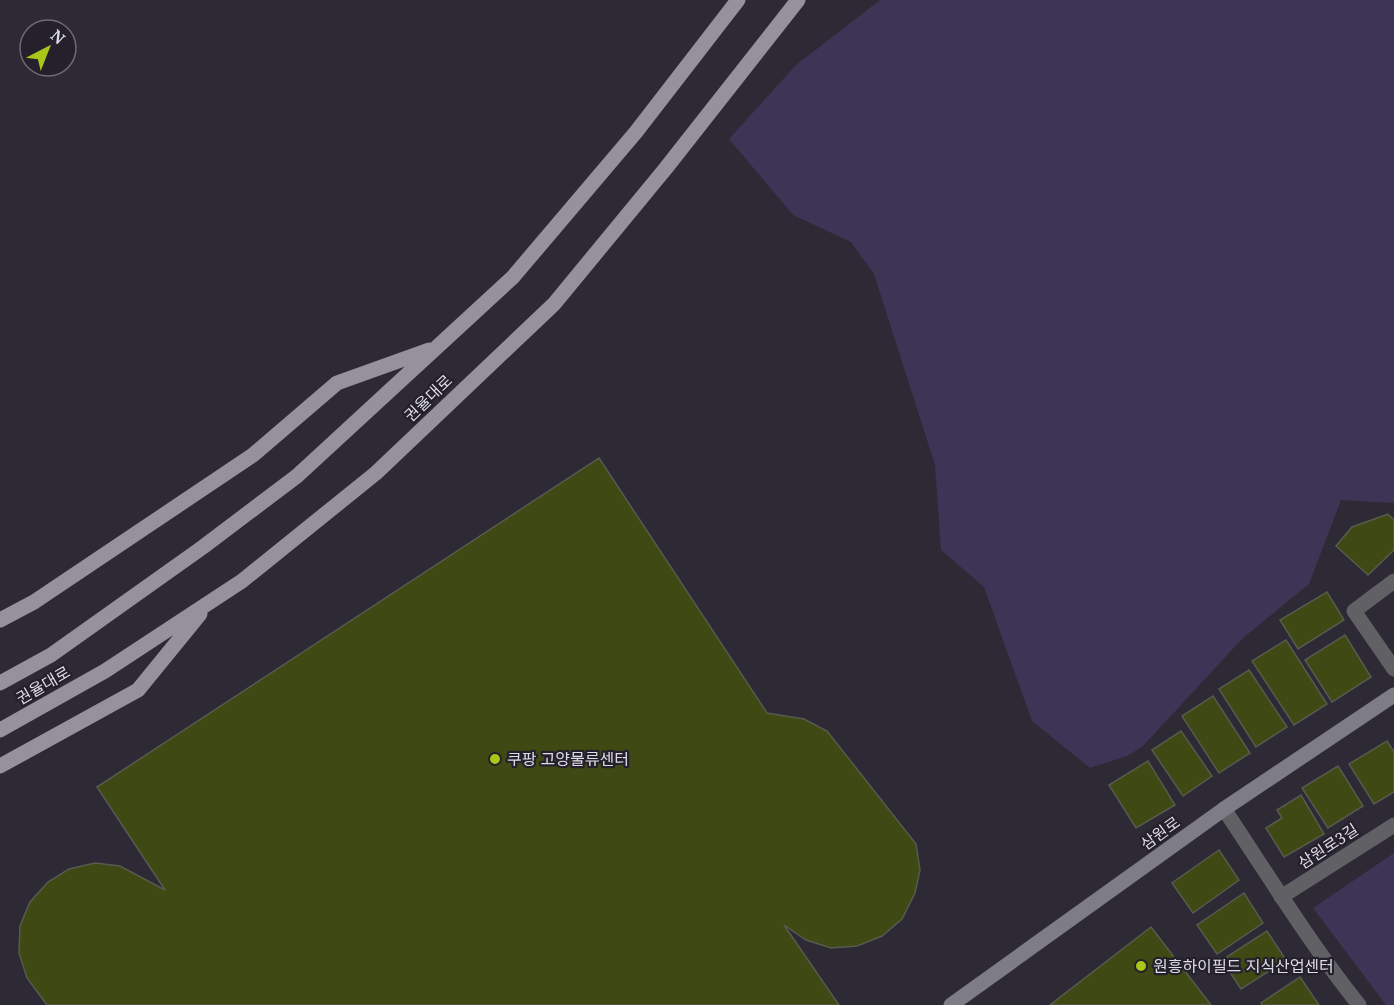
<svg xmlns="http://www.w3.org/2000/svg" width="1394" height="1005" font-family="'Noto Serif','Noto Sans KR',serif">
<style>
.green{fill:#3e3455}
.building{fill:#3e4913;stroke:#575b4e;stroke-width:1.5}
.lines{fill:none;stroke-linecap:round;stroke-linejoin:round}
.minor{stroke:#616065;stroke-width:15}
.secondary{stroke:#7e7c85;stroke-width:15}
.primary{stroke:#95929e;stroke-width:15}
.poi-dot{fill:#aac719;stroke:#24202c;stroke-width:2}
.labels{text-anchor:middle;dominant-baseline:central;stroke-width:4.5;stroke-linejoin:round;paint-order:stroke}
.street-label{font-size:16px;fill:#dedce4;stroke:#24202c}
.poi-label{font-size:16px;fill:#dedce4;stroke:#24202c;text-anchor:start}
</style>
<rect width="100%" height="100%" fill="#2d2a36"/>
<path class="green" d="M880,0h514v503l-53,-3 -32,84 -66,54 -101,109 -15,9 -37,12 -58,-47 -48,-134 -43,-37 -6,-85 -61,-191 -23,-32 -58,-27 -64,-76 67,-74z
M1394,853v152h-8l-73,-97z"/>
<path class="building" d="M599,458l168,255 37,6 23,12 89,113 4,26 -5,23 -13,26 -20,17 -25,10 -26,2 -25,-8 -22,-15 55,80h-792l-20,-27 -8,-25 1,-27 10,-24 18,-20 21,-13 26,-6 25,3 45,24 -68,-103z
M1388,514l6,6v30l-26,25 -32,-29 16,-19z
M1327,592l17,28 -46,29 -18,-29z
M1345,635l26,42 -39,25 -27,-42z
M1286,640l41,64 -33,21 -42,-64z
M1249,670l38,57 -31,20 -37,-58z
M1213,696l37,57 -31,20 -37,-57z
M1181,731l31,45 -29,20 -31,-46z
M1387,741l7,11v40l-20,12 -25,-40z
M1148,761l27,44 -39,23 -27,-43z
M1338,766l25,40 -35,22 -26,-40z
M1301,795l23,39 -40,23 -18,-29 16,-10 -5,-8z
M1219,850l20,30 -46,33 -21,-30z
M1244,893l19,30 -46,31 -20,-29z
M1151,927l60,78h-161z
M1267,931l19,29 -45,29 -19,-29z
M1300,977l19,28h-57l-1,-2z"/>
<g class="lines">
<path class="minor" d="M1394,581l-40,30 40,58
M1224,809c44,66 85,133 135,196
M1281,897l113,-72"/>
<path class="secondary" d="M951,1005l273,-196 170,-114"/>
<path class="primary" d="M0,620l34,-18 219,-147 84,-72 92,-33
M0,683l51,-28 152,-108 94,-71 216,-199 123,-145 102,-132
M0,730l105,-59 137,-90 134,-108 178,-169 112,-136 132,-168
M0,766l138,-76 62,-76"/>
</g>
<g class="poi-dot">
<circle cx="495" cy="759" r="6"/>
<circle cx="1141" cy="966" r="6"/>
</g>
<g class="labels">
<g class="street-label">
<text transform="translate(428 398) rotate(-44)">권율대로</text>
<text transform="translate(43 685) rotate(-30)">권율대로</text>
<text transform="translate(1160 833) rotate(-36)">삼원로</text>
<text transform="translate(1328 846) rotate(-33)">삼원로3길</text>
</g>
<g class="poi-label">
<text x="507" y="759">쿠팡 고양물류센터</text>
<text x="1153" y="966">원흥하이필드 지식산업센터</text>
</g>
</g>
<g transform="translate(48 48) rotate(42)"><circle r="28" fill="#24202c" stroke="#6e6b76" stroke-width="1.5"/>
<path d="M0-4.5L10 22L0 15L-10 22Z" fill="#aac719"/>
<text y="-9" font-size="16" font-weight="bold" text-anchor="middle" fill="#dedce4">N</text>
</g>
</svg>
